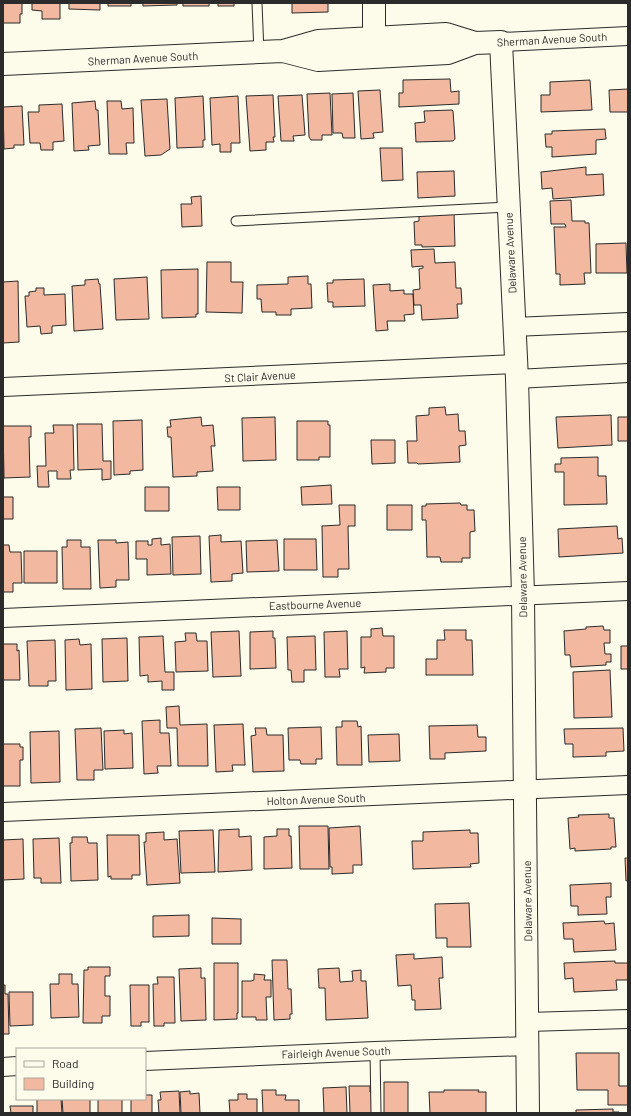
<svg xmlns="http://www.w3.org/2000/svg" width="631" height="1116" font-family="Barlow,sans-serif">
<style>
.building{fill:#f2b8a0;stroke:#2b2b2b}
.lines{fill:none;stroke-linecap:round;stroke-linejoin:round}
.lane-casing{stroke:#2b2b2b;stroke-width:11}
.street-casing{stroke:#2b2b2b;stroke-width:20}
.secondary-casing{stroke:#2b2b2b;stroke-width:24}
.lane{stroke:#fdfbea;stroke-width:9}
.street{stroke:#fdfbea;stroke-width:18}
.secondary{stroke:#fdfbea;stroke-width:22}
.labels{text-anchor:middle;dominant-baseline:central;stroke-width:3;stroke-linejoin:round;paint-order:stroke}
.street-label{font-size:11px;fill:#2b2b2b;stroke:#fdfbea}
</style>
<rect width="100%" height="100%" fill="#fdfbea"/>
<path class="building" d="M3,3h19v11h-2v9h-17z
M32,3h28v16h-18v-8l-10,-1z
M69,3h31v7l-31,-1z
M108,3h23v3h-23z
M143,3h34v2l-34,1z
M183,3h26v3h-26z
M218,3h16v3h-16z
M292,3h36v9l-36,1z
M450,79l1,13 8,-1v13l-60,3v-14h4v-13z
M590,80l2,30 -51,2v-17h9v-13z
M628,89v23h-18l-1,-22z
M380,90l3,42 -10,1 1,5 -13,1 -3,-48z
M330,93l2,42h-10v5h-11l-2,-3 -2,-43z
M353,93l2,45h-12l-1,-5h-9l-1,-39z
M273,95l2,42h-2l1,5h-8v8l-16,1 -4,-55z
M302,95l3,40 -12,1 1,5h-13l-3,-45z
M203,96l2,44h-2v7l-26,1 -2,-50z
M238,96l2,47h-9v9h-11v-8l-8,1 -2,-47z
M167,99l3,50 -9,6 -16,1 -4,-56z
M95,101l1,9h2l2,35 -12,1 1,4 -15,1 -2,-48z
M107,101h14l1,8 11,-1 1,35h-8l1,11h-18z
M62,104l2,37 -11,1v8h-12l-1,-7h-10l-2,-31h11v-7z
M22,106l2,39h-10v3l-10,1 -1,-42z
M452,110l1,1 2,28 -2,2 -37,1 -1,-19 10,-1 -1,-11z
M605,129l1,10 -10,1v14l-44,3v-10h-6l-1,-13h7v-3z
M380,148h22l1,32 -21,1z
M586,167v8l17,-1 1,21 -51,4 -1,-11 -10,1 -1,-17z
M454,171l1,25 -37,2 -1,-26z
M201,196l1,30 -20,1 -1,-23h11l-1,-7z
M571,200l1,21h13v2h4l2,50h-7l1,11 -25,1v-11h-4l-2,-47h12l-1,-3h-14l-1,-23z
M454,212l1,34 -33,1v-2h-7l-1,-23 5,-1v-8z
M626,243l1,30h-31v-29z
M434,249l1,14 20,-1 1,26h5l1,16h-5l1,14 -36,2 -1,-15h-7l-1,-15 7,-1 -1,-20 4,-1v-2l-11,1 -1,-17z
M207,262h24v20h12l-1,31 -36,-1z
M198,269v45h-2v3l-34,1 -1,-48z
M308,276v8h3l1,24 -21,1v6h-15v-3h-14l-1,-13h-4v-14l31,-1v-7z
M147,277l2,42 -33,1 -2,-41z
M98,279l1,5h1l3,45 -29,2 -2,-45 13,-1v-5z
M364,279l1,27 -32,1v-5h-5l-1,-19h6v-3z
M18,281l1,61 -16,1v-61z
M390,284v7l14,-1v4h9l1,20 -10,1 1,6h-18l1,9 -12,1 -3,-46z
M36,288h8v7l21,-1 1,31 -14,1v7l-11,1 -1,-8 -13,1 -2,-31h4v-4l7,-1z
M445,407l1,8 12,-1 1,17h6l1,14 -7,1 1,16 -42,2 -1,-1h-9l-1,-22h10l-1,-25 13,-1v-7z
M611,415l1,30 -54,3 -2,-31z
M201,417l1,9 11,-1 2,21h-4l2,25 -16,1v4l-24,1 -2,-40h-3l-1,-10h4l-1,-7z
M275,417l1,43 -33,1 -1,-43z
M618,417h10v24h-10z
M142,420l1,50 -13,1v3l-16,1 -1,-54z
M297,421h31v4h2v32h-11v3h-22z
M77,424h25l1,37h8v18l-9,1v-11l-24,1z
M53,425h20l1,45h-4l1,9h-14v-8h-9l1,16h-11l-1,-21h9l-1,-33h9z
M3,426h28v11h-2l1,40 -26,1z
M371,440h24v23l-23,1z
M598,457v19h8l1,28 -43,1v-33h-9v-8h6v-6z
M331,485l1,19 -30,1 -1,-18z
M145,487h24v24h-24z
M217,487h23v23h-22z
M3,497h10v22h-10z
M460,503l1,2h6v5h7l1,21 -5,1v26h-8v4h-21l-1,-5h-13l-1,-37h-4v-14h4v-2z
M339,505h16v21h-7l1,43h-11v8h-15l-1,-51 18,-1z
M387,505h25v25h-25z
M617,526l1,13 4,-1 1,15 -64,4 -1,-28z
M221,535v7l20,-1 2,32 -11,1v7l-21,1 -2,-46z
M200,536l1,38 -28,1 -1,-38z
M161,538v7l9,-1 1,30 -24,1v-16h-11v-18h12v4h4v-6z
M284,539h32l1,31h-33z
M67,540h14v7h9l1,42h-28l-1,-42h5z
M98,540h18v3l12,-1 1,38h-13v7l-16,1z
M277,540l2,31 -32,1 -1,-31z
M3,545h6l1,7h11l1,31h-9v9h-10z
M24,551h33v32h-33z
M603,626l1,4h6v13h-6l1,11h6v8h-5v3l-35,2 -1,-12h-5l-1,-24 22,-2v-2z
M382,628l1,8h11v32h-8v4l-22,1 1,-6 -4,1v-31h10v-8z
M444,630h22v10h6l1,35h-47v-16h11v-19h8z
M239,631l2,45 -28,1 -2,-45z
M273,631v7h2l1,30 -26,1v-37z
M347,631l1,38h-9l1,8h-15l-1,-45z
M185,633h11l1,8h10l1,30 -32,1 -1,-30 11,-1z
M163,636l2,36h9v18h-12v-9l-14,1v-7l-8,1 -1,-39z
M315,636l1,34h-12v12h-12l-1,-12h-3l-1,-33z
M127,638l1,43 -25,1 -1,-43z
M79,639l1,6 11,-1 1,45 -26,1 -1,-50z
M55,640l1,41h-8v5h-19l-2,-45z
M3,644h14v7l2,-1 1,30h-17z
M621,646h7v23h-7z
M610,670l2,47 -38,1 -1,-46z
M179,706l1,19 27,-1 1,42h-30l-1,-38h-10l-1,-21z
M160,720v13h9l2,33h-14l1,7 -14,1 -2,-53z
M342,721h15l1,6 3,-1 1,39h-25l-1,-38h6z
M243,724l2,41h-13l1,6 -17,1 -2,-47z
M477,725l1,12h8v14l-41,2v6h-15l-1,-33z
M321,727l1,32h-6v5h-15l-1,-4h-11l-1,-32z
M101,728l2,42h-9v10h-17l-2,-51z
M255,728h11l1,7h16l1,36 -31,1 -2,-36 5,-1z
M623,728l1,23 -18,1v4l-33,1v-13h-8l-1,-15z
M124,730v4l8,-1 1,35 -28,1 -1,-38z
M59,731l1,51 -29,1 -1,-51z
M399,734l1,27 -31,1 -1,-27z
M3,744h17v3h3v13h-3v26h-17z
M609,814v4h5l2,29h-5v2l-36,2v-3l-5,1 -2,-31 11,-1 -1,-2z
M299,826h29l1,43h-29z
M360,826l2,39h-9v8l-21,1v-7h-2l-1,-39z
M239,829v8l12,-1 1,34 -34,2 1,-42z
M277,829h12v7h2l1,32 -28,1v-32l13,-1z
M213,830l2,42 -34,1 -2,-42z
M470,830v3h8l1,30 -9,1 1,3 -58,2 -1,-28h11v-9z
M164,832v8l13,-1 3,44 -33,2 -3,-43h2v-9z
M107,835h32l1,40h-8v4h-21v-3l-3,1z
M72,837h15l1,6h9l1,37 -27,1 -1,-38h2z
M59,838l2,45h-20v-5h-7l-1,-39z
M23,839l1,40 -21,1v-40z
M625,858h3v22l-2,1z
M611,883v14h-5l1,17 -29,1v-9h-7l-1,-21z
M469,903l2,44h-24v-9h-11l-1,-34z
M189,915v21l-36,1v-21z
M212,918l29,1v25h-29z
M604,921l1,3 9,-1 2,27 -42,2 -1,-13h-9l-1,-16z
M414,954v5l28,-2 1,21h-4l2,31 -26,1v-10h-3l-1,-15 -13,1 -2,-31z
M272,960h15l1,29h3l1,25h-2v5l-16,1z
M615,961v2h13v17h-12l1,10 -43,2 -1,-14 -8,1 -1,-16z
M214,963h24v50h-1v6l-23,1z
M88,967h22v9h-5v20h5v20h-8v7h-19l1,-53h4z
M201,968v10h4l1,42 -25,1 -2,-52z
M339,968l1,14 13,-1 -1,-10 9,-1v11h5l2,37 -42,2 -1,-32h-6l-1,-19z
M59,974h13v10h6l1,33 -28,1 -1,-34h9z
M254,974l11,1 -1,5h7v17h-5l1,23h-11v-3h-14v-36h9l3,-1z
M157,977h17l1,46h-11v3h-10l-1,-42h5z
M3,985h2v9h3l1,40h-6z
M130,985h19v37h-8v4h-10z
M9,992h24v33l-23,1z
M576,1053h43v33h9v19h-20v-15h-31z
M384,1082h24v31h-24z
M349,1086h21v6h2l1,21h-23z
M346,1087l1,26h-23l-1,-25z
M262,1090h14v5h10l-1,5h14v13h-36z
M444,1090h35l-1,2h8v21h-56l-1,-21h15z
M179,1091l1,22h-21l-1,-13h3l-1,-8z
M190,1091v3l9,-1 1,20h-19l-1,-21z
M238,1094h9v5h10v14h-27l-1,-13h9z
M145,1095h7v18h-21v-14h14z
M37,1099h24l1,14h-25z
M62,1099h28v14h-27z
M98,1099h24v14h-24z
M10,1106h23v7h-22z
M613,1109v3h6v1h-43v-3z"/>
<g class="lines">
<defs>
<path id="lane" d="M257,3l2,50
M236,221l272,-14
M375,1051l1,62"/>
<path id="street" d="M501,42l127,-6
M514,327l114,-5
M517,379l111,-6
M3,387l513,-23
M3,618l625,-27
M3,812l625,-27
M528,1022l100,-3
M145,1061l230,-10 153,-5
M3,1067l14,-1"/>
<path id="secondary" d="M374,3v49
M283,51l35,9 130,-7 27,-10
M3,64l280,-13 35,-10 128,-7 29,9 26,-1 16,337 6,216 5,518"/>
</defs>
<use href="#lane" class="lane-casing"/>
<use href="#street" class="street-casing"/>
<use href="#secondary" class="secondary-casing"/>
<use href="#lane" class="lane"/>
<use href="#street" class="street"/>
<use href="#secondary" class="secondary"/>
</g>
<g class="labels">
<g class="street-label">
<text transform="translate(552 39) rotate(-3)">Sherman Avenue South</text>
<text transform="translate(143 58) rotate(-3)">Sherman Avenue South</text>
<text transform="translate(510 253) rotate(-93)">Delaware Avenue</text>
<text transform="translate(260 376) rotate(-3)">St Clair Avenue</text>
<text transform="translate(522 577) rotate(-91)">Delaware Avenue</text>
<text transform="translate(315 604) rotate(-2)">Eastbourne Avenue</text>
<text transform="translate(316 799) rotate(-2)">Holton Avenue South</text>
<text transform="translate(527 901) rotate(-91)">Delaware Avenue</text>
<text transform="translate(336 1052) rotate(-2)">Fairleigh Avenue South</text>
</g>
</g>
<rect width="631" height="1116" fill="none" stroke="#2b2b2b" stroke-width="8"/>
<rect x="16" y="1048" width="130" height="52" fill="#fdfbea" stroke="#a9a89e"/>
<rect x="24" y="1061" width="20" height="6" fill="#fdfbea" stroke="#a9a89e"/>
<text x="52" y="1068" font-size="12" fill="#2b2b2b">Road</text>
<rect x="24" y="1078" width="20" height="12" fill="#f2b8a0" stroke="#a9a89e"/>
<text x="52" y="1088" font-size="12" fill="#2b2b2b">Building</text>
</svg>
